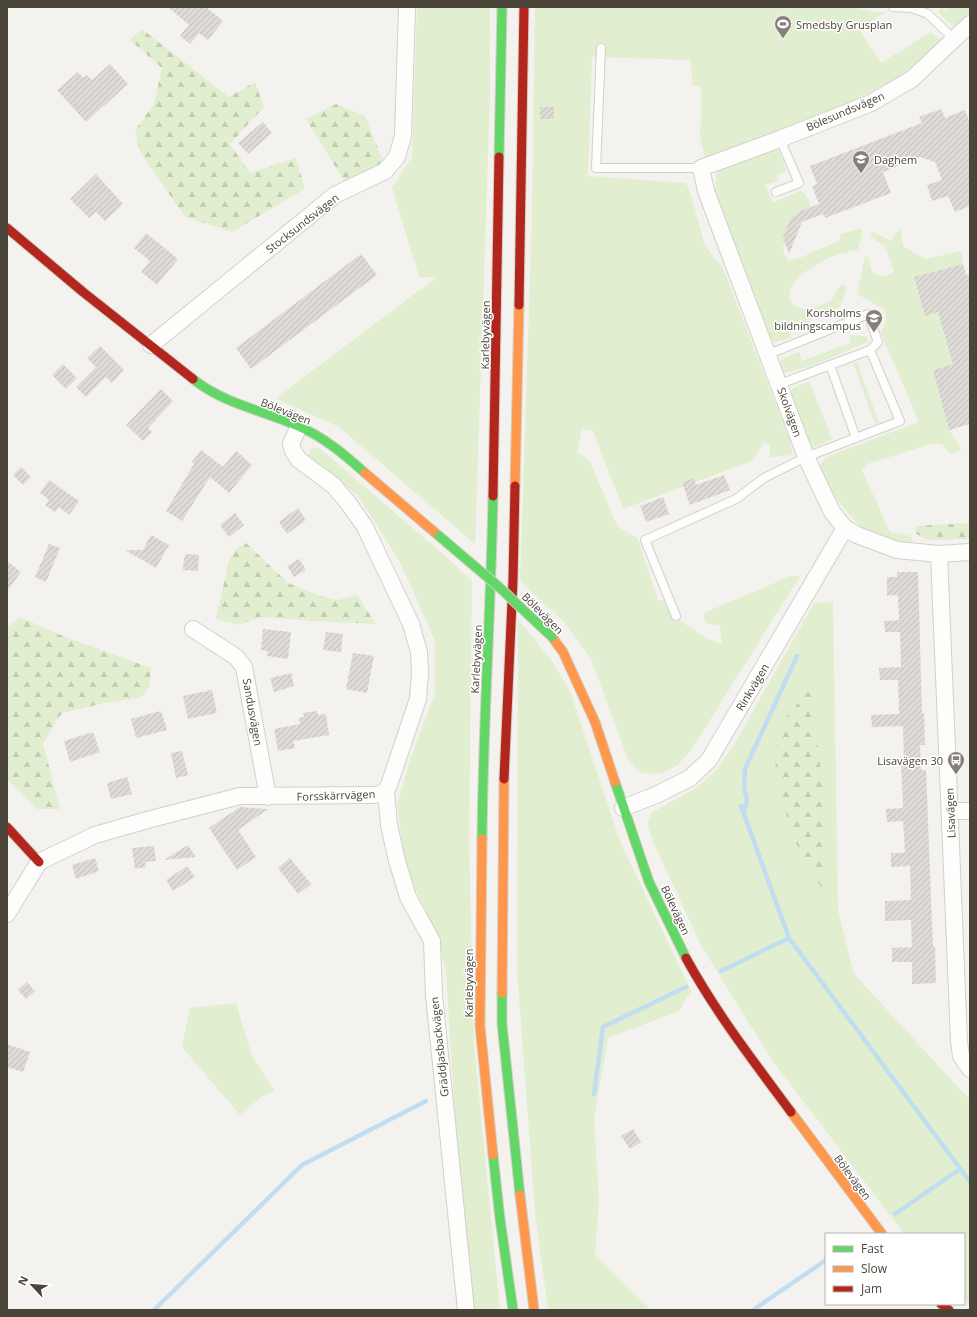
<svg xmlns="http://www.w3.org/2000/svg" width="977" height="1317" font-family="'Open Sans',sans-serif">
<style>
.green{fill:#e1eecf}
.forest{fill:url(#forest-firs)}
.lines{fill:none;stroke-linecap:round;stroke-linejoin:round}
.stream{stroke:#c0ddf1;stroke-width:4.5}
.building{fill:url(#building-hatch)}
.lane-casing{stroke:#d2d0cb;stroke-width:10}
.street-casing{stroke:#d2d0cb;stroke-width:18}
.fast-casing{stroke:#d3cfc5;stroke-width:11}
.slow-casing{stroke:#d3cfc5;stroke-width:11}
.jam-casing{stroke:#d3cfc5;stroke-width:11}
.lane{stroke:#fdfdfc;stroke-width:8}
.street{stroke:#fdfdfc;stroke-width:16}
.fast{stroke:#63d668;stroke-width:9}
.slow{stroke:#ff974d;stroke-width:9}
.jam{stroke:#b3261e;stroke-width:9}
.fast-bridge-casing{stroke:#d3cfc5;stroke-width:11;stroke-linecap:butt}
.fast-bridge{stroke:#63d668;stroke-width:9}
.labels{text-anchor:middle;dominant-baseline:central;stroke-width:3;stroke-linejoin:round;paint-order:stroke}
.poi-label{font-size:11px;fill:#4b4439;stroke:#fff;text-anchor:start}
.street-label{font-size:11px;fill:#4b4439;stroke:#fff}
</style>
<defs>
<pattern id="forest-firs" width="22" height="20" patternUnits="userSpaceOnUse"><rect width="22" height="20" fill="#e1eecf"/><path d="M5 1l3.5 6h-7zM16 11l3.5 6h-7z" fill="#c3cdb2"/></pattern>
<pattern id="building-hatch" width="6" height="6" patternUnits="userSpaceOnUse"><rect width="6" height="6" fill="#dedbd6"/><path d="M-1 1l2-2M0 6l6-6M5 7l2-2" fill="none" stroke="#c0bdb8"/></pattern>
</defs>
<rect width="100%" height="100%" fill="#f4f2ee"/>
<path class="green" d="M417,7h73v87l-15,450 -136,-117 -62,-28 15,-13 145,-109h-18l-27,-89 20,-31z
M535,7h319l20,5h12l-27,17 22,34 50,-31 11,9 -13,13 -34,26 -61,30 -129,47 -5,-19 1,-22v-30l-9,-1 -1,-25 -99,-3 -4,119 98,7 6,15 13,48 18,22 67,173 3,14 -23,2v-12l-6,-2 -12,18 -129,48 -30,-78 -11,-2 -5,23 13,9 27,65 21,13 20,61 13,1 2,15 33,22 16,6 -2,-18 -15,-3 -1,-10 87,-37h9l-108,173 -15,17 -16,7 -11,1 -10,-2 -11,-10 -38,-103 -27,-37 -44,-41 12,-364z
M942,7l3,3 3,-3h22v4l-15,17 -17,-16z
M774,148l4,2 9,21 -11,4 2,6 -13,4 8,17 27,-11 5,3 6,13 -13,5 1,2 -8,3 -8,20 3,8 -4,2 6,14 14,-4 38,-17 1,-6 20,-6 2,2 -5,20c-8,2 -17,3 -24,6 -15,6 -55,27 -42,47 2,4 10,5 14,7l25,-9 8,-14 4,-2 4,2 -7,20 -52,22 3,9 -16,4 -4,-2 -14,-34 -42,-112 1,-20 8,-8z
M900,227l3,19 22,13 36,-8 2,13 -49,14 11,38 13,-4 15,52 -20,6 16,60 13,19 -11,5 -10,-10h-10l-64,20 -5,6 28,62 21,4 2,6c-10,1 -37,-2 -45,-8 -11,-9 -48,-52 -48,-66 -1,-5 7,-10 11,-13l88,-33 -38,-89c4,-8 6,-13 4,-23l-28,-16 8,-38 4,2 2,12 6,5 7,2 10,-5 -9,-25 -14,-10 1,-6 19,10z
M849,335l17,1 2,6 -57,24 -26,7 -2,-2 -3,-8 4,-5 15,-6 3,9 49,-18z
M857,362l22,61 -4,1 -22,-61z
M809,381l23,58 -17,8h-3l-20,-52v-6z
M313,447l9,3 129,111 21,20 -3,259 5,204 26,266h-28l-16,-178 -10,-159 -9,-39 -31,-65 -9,-65 13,-44 25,-67v-52l-35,-79 -41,-65 -51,-41z
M833,602l5,308 16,64 116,126v205l-6,-5v-66h-60l-134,-177 -68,-110 -48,-103 -7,-20 4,-11 47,-26 19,-18 17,-24 80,-142z
M518,619l33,41 19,31 50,150 71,150 -12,20 -71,27 -14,80 5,82 -4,54 56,56h-103l-13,-98 -18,-241z
M236,1003l16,53 23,35 -14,6 -21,18 -58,-68 8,-39z"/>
<path class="forest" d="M142,29l87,68 26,-15 9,25 -34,37 20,29 46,-15 9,31 -73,43 -47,-15 -45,-65 -5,-22 19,-26 8,-36 -32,-28z
M336,104l29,12 20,50 -41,15 -38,-62z
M970,523v16l-41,1 -13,-6 -1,-8z
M246,543l42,40 32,13 18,4 19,-5 19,29 -61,-3 -55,-4 -20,8 -24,-6 13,-59 7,-11z
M20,617l45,20 86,31 -2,20 -9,10 -35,5 -43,10 -19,30 17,66h-23l-30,-30v-152z
M813,686l3,47 9,74 -3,82 -29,-51 -18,-67 4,-46z"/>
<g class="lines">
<path class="stream" d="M741,806l48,132 181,244
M744,813l3,-13 -3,-13 1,-18 52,-113
M721,971l68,-33
M594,1094l9,-67 83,-40
M895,1214l65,-45
M154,1310l148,-145 124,-64
M753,1310l73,-50"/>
</g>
<path class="building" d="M168,7h38l17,14 -15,19 -9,-7 -9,11 -10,-8 9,-11z
M110,64l18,20 -42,38 -29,-32 21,-18 5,6 4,-3 5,5z
M540,107h14v12h-14z
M941,109l4,9 20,-8 5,13v83l-15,6 -7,-16 -16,5 -5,-16 15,-5 -7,-18 -15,-5 -37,15 8,21 -66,25 -2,-4 -21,8 -13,32 -6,-17 8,-20 8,-3 -1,-2 21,-8 -7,-18 5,-2 -7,-18 112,-43 -3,-6z
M263,122l9,11 -24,21 -10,-11z
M96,174l27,30 -18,17 -9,-9 -7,6 -19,-19z
M146,233l32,26 -21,26 -16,-13 9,-11 -16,-13z
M361,254l16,21 -126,94 -15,-21z
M963,264l3,11 4,-1v150l-21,6 -16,-60 20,-6 -15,-52 -13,4 -11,-39z
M100,346l24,24 -12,13 -6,-6 -20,20 -10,-10 20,-20 -9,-9z
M63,364l14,14 -11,11 -14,-14z
M161,389l12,12 -25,27 4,4 -9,9 -17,-16z
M201,450l22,17 13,-16 16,14 -23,28 -19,-16 -28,44 -16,-10 28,-47 -2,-2z
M21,467l10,10 -8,8 -10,-10z
M724,475l6,15 -40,15 -8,-23 12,-4 2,7z
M49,480l30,21 -10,14 -10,-8 -4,5 -10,-7 4,-5 -9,-7z
M663,497l6,17 -23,8 -6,-16z
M298,508l8,12 -19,14 -8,-12z
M235,513l9,12 -15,12 -9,-12z
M151,535l18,10 -13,23 -31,-18h18z
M49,544l11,4 -14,34 -11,-5z
M186,554l13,1 -1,16 -15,-1 1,-11z
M299,559l7,11 -12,7 -7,-11z
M7,561l14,11 -14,19z
M897,572h21l4,141h2l1,32h-5l1,25h5l5,129 2,47h2l1,37 -24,1v-22h-20v-14l20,-1 -1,-27 -26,1v-20l26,-1 -1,-34 -19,1v-14h14l-2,-32 -16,1 -1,-13 17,-1 -2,-47h3l-1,-35 -31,1 -1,-12 28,-1 -1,-34h-18l-1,-12 22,-1 -1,-35h-15l-1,-11 15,-1 -1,-25 -11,1v-19h10z
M263,629l28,3 -3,27 -21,-3 1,-5 -7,-1z
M326,632l17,2 -2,18 -18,-2z
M353,653l21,3 -7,37 -21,-4z
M291,673l3,13 -20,6 -4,-14z
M212,690l5,23 -29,6 -5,-23z
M161,711l6,19 -31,8 -5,-19z
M317,711l1,4 8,-1 3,21 -36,6 2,7 -17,3 -4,-22 26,-5 -1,-6 5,-1 -1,-4z
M93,732l7,20 -30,10 -6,-21z
M182,751l6,24 -12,3 -5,-25z
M127,777l5,17 -21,5 -4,-16z
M240,807l28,2 -30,21 18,27 -19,13 -28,-42z
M188,845l8,12 -32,3z
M154,846l2,15 -11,1 1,5 -11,2 -3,-21z
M95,858l4,13 -23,8 -4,-14z
M290,858l21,26 -13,10 -20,-26z
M187,866l8,11 -22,14 -7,-11z
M27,982l8,9 -9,8 -8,-9z
M7,1044l23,8 -7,20 -16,-5z
M633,1129l8,13 -11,7 -9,-13z"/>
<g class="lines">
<defs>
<path id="lane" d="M893,7l19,1 16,6 26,25
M601,48l-5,120h105
M776,192l23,-9 -19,-44
M769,354l99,-40 10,28 -8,8
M830,365l26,73
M676,616l-31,-76 91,-41 28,-21 42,-21 94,-36 -30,-71 -90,34"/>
<path id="street" d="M970,24l-58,55 -41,24 -91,36 -79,29 5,23 100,266 26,55 13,16 12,7 40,15 42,4 31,-2
M151,345l184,-150 50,-24 12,-14 6,-21 4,-129
M939,554l20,487 2,15 9,13
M193,629l43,28 8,10 24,130
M386,791l3,34 8,36 11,36 24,44 2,54 32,315
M623,808l33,-13 34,-17 19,-18 136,-232
M950,811h20
M7,914l32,-52 56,-27 56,-16 89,-23 131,-1c9,0 14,-2 18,-10l29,-86 2,-26 -1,-21 -8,-28 -46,-97 -16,-23 -16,-19 -34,-25 -6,-9 -2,-7 8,-18"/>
<path id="fast" d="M499,157l3,-150
M193,379c31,25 69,31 105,47 26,11 47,29 67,47
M615,782l34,100 37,76
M482,839c1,-115 9,-229 11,-343
M502,993v31l18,171
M493,1155l7,64 13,91"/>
<path id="slow" d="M365,473l74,63
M515,486l4,-181
M552,637l11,15 32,70 20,60
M482,839l-2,187 13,129
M502,993l2,-214
M791,1112l91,122
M520,1195l14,115"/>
<path id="jam" d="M7,228l76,64 110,87
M519,305l5,-298
M493,496l6,-339
M504,779l9,-199 2,-94
M7,827l32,35
M686,958c30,55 68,104 105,154
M941,1304l8,6"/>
</defs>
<use href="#lane" class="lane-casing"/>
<use href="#street" class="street-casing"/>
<use href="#fast" class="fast-casing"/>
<use href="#slow" class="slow-casing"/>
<use href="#jam" class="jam-casing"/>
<use href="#lane" class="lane"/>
<use href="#street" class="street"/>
<use href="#fast" class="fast"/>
<use href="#slow" class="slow"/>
<use href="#jam" class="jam"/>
<defs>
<path id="fast-bridge" d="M439,536l60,51 53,50"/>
</defs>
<use href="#fast-bridge" class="fast-bridge-casing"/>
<use href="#fast-bridge" class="fast-bridge"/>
</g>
<defs>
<symbol id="stadium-pin" viewBox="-11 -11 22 30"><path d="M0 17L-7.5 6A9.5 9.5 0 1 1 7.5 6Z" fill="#868178" stroke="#fff"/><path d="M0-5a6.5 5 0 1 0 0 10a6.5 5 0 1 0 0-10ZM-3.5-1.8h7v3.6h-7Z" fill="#fff"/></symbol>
<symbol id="school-pin" viewBox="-11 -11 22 30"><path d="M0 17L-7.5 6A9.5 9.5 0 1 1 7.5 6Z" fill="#868178" stroke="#fff"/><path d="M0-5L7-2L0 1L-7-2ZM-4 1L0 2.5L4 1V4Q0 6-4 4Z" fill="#fff"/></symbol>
<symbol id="bus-pin" viewBox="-11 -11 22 30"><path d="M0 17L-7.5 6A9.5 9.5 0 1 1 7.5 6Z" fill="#868178" stroke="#fff"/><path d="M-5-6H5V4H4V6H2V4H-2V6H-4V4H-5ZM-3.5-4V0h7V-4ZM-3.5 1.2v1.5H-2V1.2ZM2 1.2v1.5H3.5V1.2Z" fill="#fff"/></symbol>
</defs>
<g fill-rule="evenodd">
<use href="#stadium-pin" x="773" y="14" width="20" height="27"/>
<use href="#school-pin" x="851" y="149" width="20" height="27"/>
<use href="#school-pin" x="864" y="308" width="20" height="27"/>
<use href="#bus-pin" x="946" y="750" width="20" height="27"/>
</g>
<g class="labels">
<g class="poi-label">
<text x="796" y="24">Smedsby Grusplan</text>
<text x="874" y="159">Daghem</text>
<text x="861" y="312" text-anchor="end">Korsholms<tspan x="861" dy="13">bildningscampus</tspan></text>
<text x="943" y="760" text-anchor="end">Lisavägen 30</text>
</g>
<g class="street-label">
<text transform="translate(845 111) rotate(-23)">Bölesundsvägen</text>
<text transform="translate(302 223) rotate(-38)">Stocksundsvägen</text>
<text transform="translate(485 335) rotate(-89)">Karlebyvägen</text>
<text transform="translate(286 411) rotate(22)">Bölevägen</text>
<text transform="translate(790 412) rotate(70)">Skolvägen</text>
<text transform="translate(543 613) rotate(45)">Bölevägen</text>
<text transform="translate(476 659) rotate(-87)">Karlebyvägen</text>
<text transform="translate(752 687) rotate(-59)">Rinkvägen</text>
<text transform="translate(253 712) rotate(80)">Sandusvägen</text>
<text transform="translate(336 795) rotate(-2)">Forsskärrvägen</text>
<text transform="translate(950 813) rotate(-92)">Lisavägen</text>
<text transform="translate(676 910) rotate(65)">Bölevägen</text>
<text transform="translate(468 983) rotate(-90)">Karlebyvägen</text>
<text transform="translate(439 1047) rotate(-96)">Gräddjasbackvägen</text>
<text transform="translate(853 1177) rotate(53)">Bölevägen</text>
</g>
</g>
<rect width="977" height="1317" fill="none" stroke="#4b4439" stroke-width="16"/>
<rect x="825" y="1233" width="140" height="72" fill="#ffffff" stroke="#b7b4b0"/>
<rect x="833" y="1246" width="20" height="6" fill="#63d668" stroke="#b7b4b0"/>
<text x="861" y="1253" font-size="12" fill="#4b4439">Fast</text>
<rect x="833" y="1266" width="20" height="6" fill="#ff974d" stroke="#b7b4b0"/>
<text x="861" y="1273" font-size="12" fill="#4b4439">Slow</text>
<rect x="833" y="1286" width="20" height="6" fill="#b3261e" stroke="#b7b4b0"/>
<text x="861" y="1293" font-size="12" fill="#4b4439">Jam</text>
<g transform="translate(32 1285) rotate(296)" stroke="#ffffff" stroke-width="3" paint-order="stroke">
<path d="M0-3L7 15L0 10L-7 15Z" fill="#4b4439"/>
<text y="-6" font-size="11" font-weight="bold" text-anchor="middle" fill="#4b4439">N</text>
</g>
</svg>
